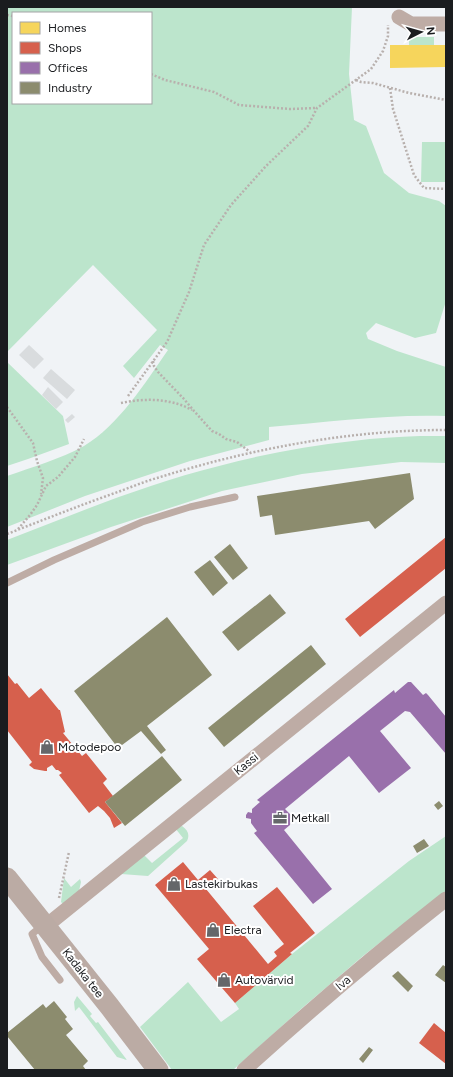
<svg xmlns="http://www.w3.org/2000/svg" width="453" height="1077" font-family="Figtree,sans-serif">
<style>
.green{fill:#bce5cc;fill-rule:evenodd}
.homes{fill:#f6d55c}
.shops{fill:#d6604d}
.offices{fill:#9970ab}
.industry{fill:#8c8c6e}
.building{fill:#d9dcde}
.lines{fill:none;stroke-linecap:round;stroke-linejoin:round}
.path{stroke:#b8b0ad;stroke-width:2.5;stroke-dasharray:2 2;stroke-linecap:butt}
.service{stroke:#beaca5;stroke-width:7}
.minor{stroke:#beaca5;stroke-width:15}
.secondary{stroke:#bbaba4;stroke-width:21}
.labels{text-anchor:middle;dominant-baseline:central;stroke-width:4;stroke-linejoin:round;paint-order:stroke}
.poi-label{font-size:12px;fill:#1a1c1f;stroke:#fff;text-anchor:start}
.street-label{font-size:12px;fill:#1a1c1f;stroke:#fff}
</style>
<rect width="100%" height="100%" fill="#f0f3f6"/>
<path class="green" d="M7,7h345l-3,67 5,46 12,6 18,47 25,20 30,8 7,5v95l-10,32 -21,5 -39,-15 -10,10 2,6 29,12 49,16v49c-59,-2 -118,6 -177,11v13l-79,21 -105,35 -78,31v-51c26,-9 53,-17 77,-30 35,-21 61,-63 84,-96l-8,-5 -26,33 -11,-12 34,-36 -64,-65 -86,87zM13,13h138v90h-138z
M409,37h25v8h-25z
M422,142h24v40h-25z
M7,362l56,54 6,28 -41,15 -21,7z
M420,436h26v27l-45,-1 -99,12 -80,17 -111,36 -104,38v-25c70,-27 139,-56 212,-74 44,-12 89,-20 134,-25 22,-3 45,-4 67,-5z
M182,826c6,4 8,9 5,15l-39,35 -27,-2 23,-19 8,8 31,-25 -8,-10z
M446,836v57l-45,33 -38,30 -62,53 -68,61h-61l-32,-43 48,-45 33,40 18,-13 -4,-6 57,-49 117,-93z
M64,878l7,9 9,-8 1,3 -2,9 -16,13 -2,-2z
M77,996l15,18 -2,2 6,7 2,-1 29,38 -10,-3 -38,-50 -4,4 -1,-9z"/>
<path class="homes" d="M390,45h56v22l-56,1z"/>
<path class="shops" d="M446,537v31l-86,69 -15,-18z
M7,674l8,10 2,-1 12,15 12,-10 18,22h1l5,22 -2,1 19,23 4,-3 21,26 -4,4 10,13 -8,6 17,21 -8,5 -4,-10 -6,-7 -6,-5 -9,7 -30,-38 3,-2 -4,-3h-2l-4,-5 -5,3v3h-2l-11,-2 -5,-4 3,-3 -25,-32z
M183,862l15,18 12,-10 8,9 -12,10 62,75 9,-8 -3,-4 10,-8 -31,-38 24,-19 38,46 -25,20 2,1 -57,49 -38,-44 12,-10 -54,-64z
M434,1023l12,10v31l-27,-21z"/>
<path class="offices" d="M408,682h3l12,13 3,-2 2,2 18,22v37l-36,-42 -5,-1 -25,20 31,37 -32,25 -30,-37 -64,53 6,6 -1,10 -6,5 48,59 -19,15 -59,-71 3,-2 -6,-8v-4l-5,-1v-3l2,-3 4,1v-4l8,-7 -3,-2 137,-110 1,3z"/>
<path class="industry" d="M410,473l4,26 -39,30 -6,-8 -94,14 -3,-20 -12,2 -3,-21z
M230,544l18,24 -15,12 -19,-23z
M210,560l18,23 -15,13 -19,-24z
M270,594l16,19 -48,38 -16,-19z
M167,617l45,58 -65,51 19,24 -5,4 -20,-23 -23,17 -44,-57z
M311,645l15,19 -102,83 -16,-19z
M162,756l20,24 -57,46 -20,-24z
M439,801l4,5 -5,4 -4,-5z
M424,839l5,7 -12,7 -4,-7z
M443,965l3,2v16l-11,-8z
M398,971l15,15 -5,6 -16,-16z
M54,1001l13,16 -2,2 8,10 -7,6 22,26 -5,5 3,4h-51l-28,-34v-3l36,-29 3,4z
M369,1047l4,3 -10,13 -4,-4z"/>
<path class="building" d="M29,345l15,14 -10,10 -15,-14z
M51,369l24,21 -8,9 -24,-21z
M48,387l15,15 -7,7 -14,-14z
M72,414l3,3 -7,6 -3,-3z"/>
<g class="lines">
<path class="path" d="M7,15l6,1
M151,74l14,6 49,12 25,13 51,4 26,-1
M356,80l5,2 12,1 36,10 37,7
M390,88l3,21 21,66 10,13 22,1
M153,361l1,5 4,6 26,27 10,12 18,20 7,3 7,5 11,3 13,10
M128,396l39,-54 22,-50 15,-47 27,-40 35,-39 42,-40 9,-18 54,-39 12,-18 5,-15v-11
M121,403c24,-5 49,-5 71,7
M7,407l26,36 4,18 6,17 -2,16
M18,529l12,-14 7,-10 9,-19 12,-9 17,-20 9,-18
M7,534c36,-14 71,-28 108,-41 14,-5 28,-11 42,-15 93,-29 191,-48 289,-48
M59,898l10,-46"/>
<path class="service" d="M7,583l47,-23 88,-38 48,-15 45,-10
M43,925l-11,9 10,23 18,23"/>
<path class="minor" d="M399,17l12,7h35
M46,926l400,-323
M244,1070c65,-59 132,-116 202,-171"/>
<path class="secondary" d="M7,878l103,129 48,63"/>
</g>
<defs>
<symbol id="shop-bare" viewBox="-9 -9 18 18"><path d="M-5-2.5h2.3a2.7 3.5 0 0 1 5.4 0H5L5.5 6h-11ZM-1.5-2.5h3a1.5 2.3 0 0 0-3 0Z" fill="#65676a" stroke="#fff" stroke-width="2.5" paint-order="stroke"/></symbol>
<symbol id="office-bare" viewBox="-9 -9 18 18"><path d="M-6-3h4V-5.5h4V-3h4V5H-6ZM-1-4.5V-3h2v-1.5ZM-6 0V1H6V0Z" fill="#65676a" stroke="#fff" stroke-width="2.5" paint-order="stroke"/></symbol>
</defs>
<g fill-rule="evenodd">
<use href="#shop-bare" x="37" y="737" width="20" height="20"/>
<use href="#office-bare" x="270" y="808" width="20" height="20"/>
<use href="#shop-bare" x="164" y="874" width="20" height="20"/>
<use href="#shop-bare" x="203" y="920" width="20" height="20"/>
<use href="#shop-bare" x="214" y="970" width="20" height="20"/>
</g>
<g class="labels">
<g class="poi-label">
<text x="58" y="747">Motodepoo</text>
<text x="291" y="818">Metkall</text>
<text x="185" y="884">Lastekirbukas</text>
<text x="224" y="930">Electra</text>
<text x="235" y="980">Autovärvid</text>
</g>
<g class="street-label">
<text transform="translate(246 764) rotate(-39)">Kassi</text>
<text transform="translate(83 973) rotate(52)">Kadaka tee</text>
<text transform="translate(343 983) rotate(-40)">Iva</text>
</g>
</g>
<rect width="453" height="1077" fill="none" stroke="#1a1c1f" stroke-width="16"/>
<rect x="12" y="12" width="140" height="92" fill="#ffffff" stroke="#a3a4a5"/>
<rect x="20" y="22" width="20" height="12" fill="#f6d55c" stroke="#a3a4a5"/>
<text x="48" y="32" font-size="12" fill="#1a1c1f">Homes</text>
<rect x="20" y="42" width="20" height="12" fill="#d6604d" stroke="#a3a4a5"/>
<text x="48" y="52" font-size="12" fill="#1a1c1f">Shops</text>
<rect x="20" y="62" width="20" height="12" fill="#9970ab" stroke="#a3a4a5"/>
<text x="48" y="72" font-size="12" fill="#1a1c1f">Offices</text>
<rect x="20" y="82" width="20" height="12" fill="#8c8c6e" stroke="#a3a4a5"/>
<text x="48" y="92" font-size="12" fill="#1a1c1f">Industry</text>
<g transform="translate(421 32) rotate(84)" stroke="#ffffff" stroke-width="3" paint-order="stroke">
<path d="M0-3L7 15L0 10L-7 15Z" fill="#1a1c1f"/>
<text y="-6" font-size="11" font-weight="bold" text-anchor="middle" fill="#1a1c1f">N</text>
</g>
</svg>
